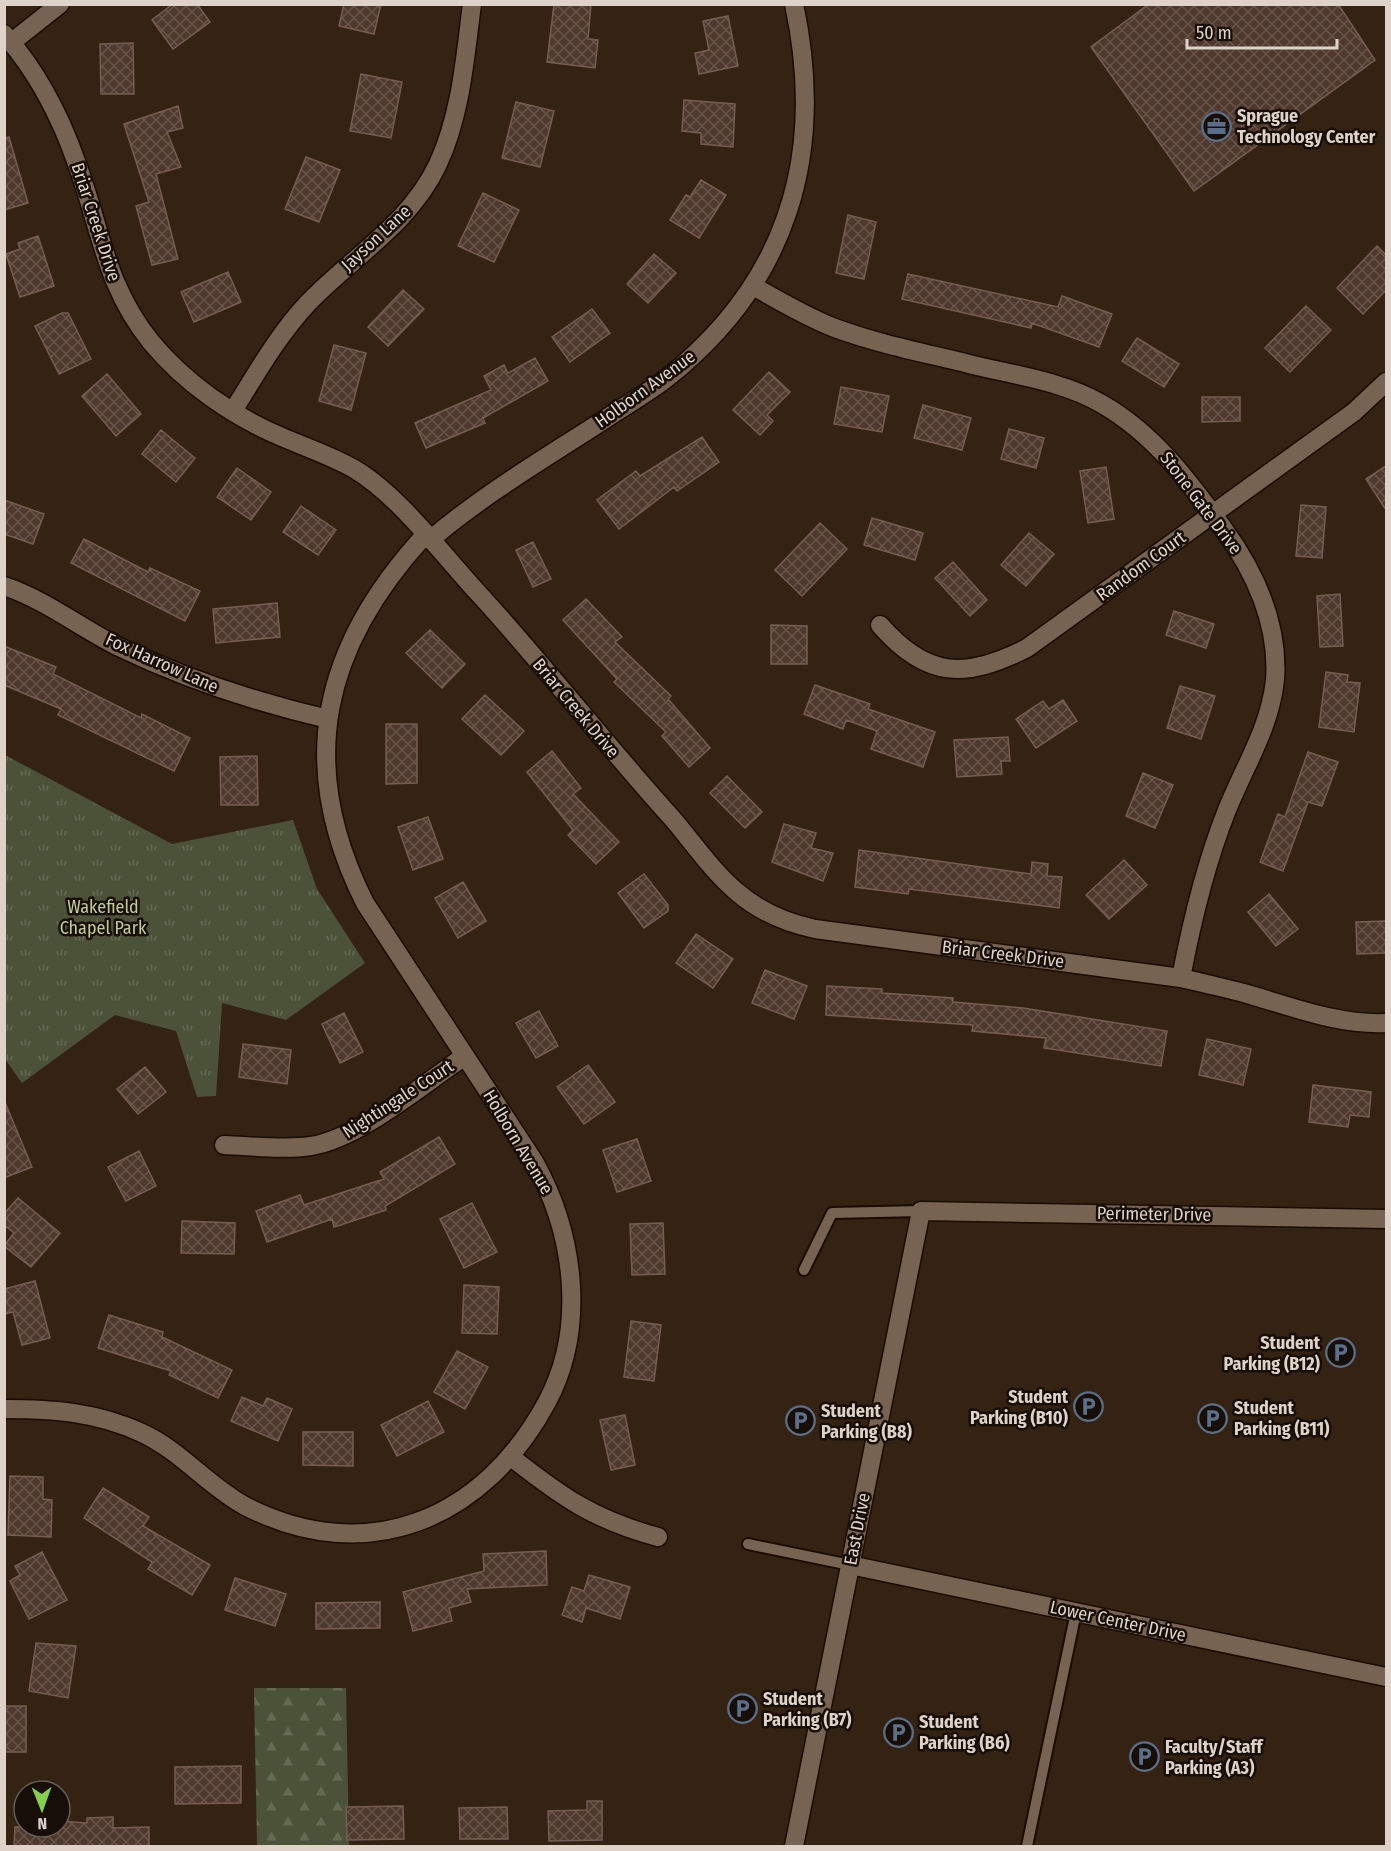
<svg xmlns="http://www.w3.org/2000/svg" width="1391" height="1851" font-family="'Fira Sans Condensed',sans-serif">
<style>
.forest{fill:url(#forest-firs)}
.park{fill:url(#park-tufts)}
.building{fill:url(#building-cross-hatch);stroke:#765d51;stroke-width:1.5}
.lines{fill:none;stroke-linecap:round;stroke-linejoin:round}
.lane-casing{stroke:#1b0c01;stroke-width:14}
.street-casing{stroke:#1b0c01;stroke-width:21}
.lane{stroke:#776351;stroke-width:10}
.street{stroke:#776351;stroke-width:18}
.labels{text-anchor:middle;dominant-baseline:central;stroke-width:5;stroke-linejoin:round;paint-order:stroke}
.poi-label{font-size:18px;font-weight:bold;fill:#dfd3c9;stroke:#160e07;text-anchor:start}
.street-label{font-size:18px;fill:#dfd3c9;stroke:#160e07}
.park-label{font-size:18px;fill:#c0cc96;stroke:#160e07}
</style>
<defs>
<pattern id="forest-firs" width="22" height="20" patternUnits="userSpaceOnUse" patternTransform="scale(1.5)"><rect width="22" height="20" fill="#4c5238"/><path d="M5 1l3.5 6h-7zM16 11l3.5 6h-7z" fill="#656a53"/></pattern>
<pattern id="park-tufts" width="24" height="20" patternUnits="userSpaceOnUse" patternTransform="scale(1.5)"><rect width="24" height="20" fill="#4c5238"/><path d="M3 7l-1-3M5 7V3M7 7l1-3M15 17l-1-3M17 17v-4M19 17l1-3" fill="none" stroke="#656a53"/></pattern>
<pattern id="building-cross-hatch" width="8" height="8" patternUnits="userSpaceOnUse" patternTransform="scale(1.5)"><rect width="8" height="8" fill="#4f382d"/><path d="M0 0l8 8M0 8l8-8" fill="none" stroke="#68544a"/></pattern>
</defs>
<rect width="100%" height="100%" fill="#342313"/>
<path class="forest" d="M254,1688h92l3,158h-92z"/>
<path class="park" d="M5,755l167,89 121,-24 24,69 48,74 -79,57 -64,-17 -6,93 -19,1 -21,-66 -61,-16 -93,68 -17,-24z"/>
<path class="building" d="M173,4h24l13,18 -37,27 -21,-29z
M344,4h37l-7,30 -35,-8z
M554,4h37l-3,35 10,1 -3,28 -48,-6z
M1149,4h189l37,56 -181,131 -103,-144z
M728,16l10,50 -39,8 -4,-21 14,-3 -6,-29z
M133,43l1,51h-33l-1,-50z
M361,74l41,8 -11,56 -41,-7z
M684,100l51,4 -2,43 -32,-3v-11l-19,-2z
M516,102l38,9 -14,56 -38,-9z
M178,106l5,22 -16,4 14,35 -25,7 22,85 -26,6 -16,-59 13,-4 -25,-78z
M9,137l19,66 -24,7v-72z
M306,157l34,13 -21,52 -34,-13z
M701,180l25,15 -27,43 -29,-18 16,-25 4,2z
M483,193l36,17 -25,52 -36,-16z
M848,215l28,7 -12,57 -28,-6z
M38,236l16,50 -34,11 -14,-43 14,-5 -2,-6z
M1377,246l9,9v35l-23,24 -26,-26z
M654,254l22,19 -28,30 -21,-19z
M228,272l13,30 -47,20 -13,-30z
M908,274l150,33 4,-11 50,18 -13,33 -67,-24 -1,5 -129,-29z
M403,290l21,19 -36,37 -20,-19z
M1306,306l25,24 -41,42 -25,-24z
M592,309l18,24 -40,29 -18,-25z
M62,313h6l23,46 -32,15 -24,-48z
M1137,338l42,26 -15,23 -42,-26z
M334,345l32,8 -15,57 -32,-9z
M535,358l13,23 -65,37 2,5 -59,25 -11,-25 76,-33 -7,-14 20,-11 4,8z
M769,372l21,20 -23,23 6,6 -13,14 -27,-25z
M107,374l34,40 -25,22 -34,-40z
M841,387l48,9 -7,36 -48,-8z
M1202,397h38v24l-38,1z
M923,405l48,13 -9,32 -48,-12z
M1009,429l35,9 -8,30 -35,-9z
M161,430l34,28 -19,24 -34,-28z
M702,437l17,25 -42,29 -3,-4 -55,42 -22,-29 39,-29 4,5z
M1386,466v44l-20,-31z
M1106,467l8,52 -26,4 -8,-52z
M237,468l34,24 -20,28 -34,-23z
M4,500l40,14 -11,30 -29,-10z
M1301,505l25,2 -4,51 -26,-2z
M301,506l35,24 -18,25 -35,-23z
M872,518l51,15 -8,27 -51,-15z
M820,523l27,26 -45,47 -27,-26z
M1029,533l25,21 -28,32 -25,-21z
M84,539l64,33 2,-4 50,23 -15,30 -114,-58z
M533,542l18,37 -18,8 -17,-37z
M953,562l34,38 -17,16 -35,-38z
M1340,594l3,52 -23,1 -3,-51z
M586,599l36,38 -7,5 56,54 -3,3 42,49 -21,19 -27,-31 4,-4 -52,-50 3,-3 -54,-59z
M277,603l3,34 -64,6 -3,-34z
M1174,611l40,13 -8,24 -40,-13z
M771,625l36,1v38h-36z
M430,630l35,34 -23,24 -36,-35z
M4,646l52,21 -3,7 88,44 1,-4 48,24 -16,33 -116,-56 3,-6 -57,-24z
M1326,672l22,3 -1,7 13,1 -6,49 -35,-5z
M815,685l55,19 -2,5 67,23 -12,35 -52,-18 6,-18 -31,-11 -3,9 -39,-15z
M1180,686l35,10 -14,43 -34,-11z
M485,695l39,36 -23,24 -39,-36z
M1063,700l14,21 -41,27 -20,-29 27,-18 6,8z
M386,724h31v59l-31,1z
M1008,737l2,24h-9l1,13 -45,3 -3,-37z
M552,751l29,37 -8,6 46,48 -23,22 -28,-29 5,-5 -46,-58z
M1308,752l30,10 -16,44 -14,-4 -25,69 -23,-9 18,-48 7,3z
M257,756l1,49h-37l-1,-48z
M1143,773l30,12 -18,43 -29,-12z
M727,776l35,36 -17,16 -35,-35z
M428,817l15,42 -30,11 -15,-43z
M784,824l32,9 -5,15 22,5 -10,28 -51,-19z
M859,850l172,24 1,-12 16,2 -1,12 15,1 -3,31 -150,-19 -1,5 -53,-7z
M1124,860l23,25 -38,34 -23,-24z
M644,874l24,31v6l-24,17 -26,-35z
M463,882l23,39 -28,17 -23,-40z
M1269,894l29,35 -22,17 -28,-34z
M1386,921v32l-29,1 -1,-32z
M696,934l37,25 -20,29 -37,-25z
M765,970l42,16 -13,33 -42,-16z
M827,986l55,3v4l71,5v4l70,6 144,23 -6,35 -117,-18 2,-10 -74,-7 1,-6 -147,-10z
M539,1011l19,35 -22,12 -20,-35z
M344,1013l19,39 -23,11 -18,-39z
M1207,1039l44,10 -8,36 -44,-10z
M243,1044l48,6 -4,34 -48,-7z
M588,1065l27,37 -31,22 -27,-37z
M145,1067l21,25 -28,22 -21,-25z
M1313,1085l58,7 -2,25 -19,-2 -2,12 -39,-5z
M4,1100l28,67 -28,11z
M439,1137l16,27 -70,42 1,4 -52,17 -2,-8 -65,23 -11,-31 44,-16 4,10 80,-26 -4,-7z
M637,1139l14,42 -34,11 -14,-42z
M139,1151l17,35 -30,15 -18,-34z
M18,1198l42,35 -29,34 -27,-21 10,-13 -10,-8v-11z
M472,1203l25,49 -33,16 -24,-49z
M182,1221l53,2 -1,31 -53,-1z
M663,1223l2,51 -33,1 -2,-51z
M35,1281l15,57 -28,7 -9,-33 -9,2v-25z
M464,1285l35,2 -2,47 -35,-1z
M109,1315l54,17 -1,5 70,33 -14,28 -49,-23 2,-4 -73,-23z
M631,1321l30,4 -7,56 -30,-4z
M457,1351l31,16 -23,42 -31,-17z
M242,1397l21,9 4,-8 25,11 -14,32 -47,-20z
M428,1401l16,31 -47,24 -16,-31z
M625,1415l10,50 -24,5 -11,-50z
M303,1432h50v34l-50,-1z
M10,1476l33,1v22l9,1 -1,37 -43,-2z
M103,1488l46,29 -6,9 67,39 -18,30 -44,-26 4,-7 -68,-44z
M546,1551l1,34 -80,4 4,13 -22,6 3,13 -39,10 -10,-39 81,-21 -1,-17z
M42,1552l25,48 -38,19 -19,-38 10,-6 -5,-9z
M589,1575l41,12 -10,32 -34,-11 -4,14 -20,-7 10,-28 12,4z
M235,1578l51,16 -11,32 -50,-16z
M380,1602v26l-64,1v-26z
M36,1643l40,3 -8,52 -39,-7z
M4,1706h22v46h-22z
M241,1766v37l-66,1v-37z
M587,1801h15v39l-53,1 -1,-30 39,-1z
M403,1806l1,33 -57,1 -1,-33z
M507,1807l1,32h-48l-1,-31z
M113,1817v11l36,-1v19h-135l1,-19h45v-6l27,2v-5z"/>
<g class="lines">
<defs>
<path id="lane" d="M804,1270l28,-57 89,-2
M748,1544l102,21
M1027,1846l49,-234"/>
<path id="street" d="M4,34c33,37 57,84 73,130 24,65 28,121 74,178 34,41 81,74 131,95 25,11 50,19 74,33 44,27 87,85 123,124 66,72 126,150 192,223 21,24 41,54 66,75 22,19 49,31 78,37l366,49c25,6 49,11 73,18 44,13 87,29 132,27
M12,42l48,-38
M753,286c27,15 53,31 82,42 43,16 90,25 134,36 44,11 94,17 133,40 52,30 86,76 121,124 32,44 56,96 52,152 -5,48 -31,87 -48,130 -22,55 -35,110 -46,168
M233,411c23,-37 45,-76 75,-108 44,-46 102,-79 130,-139 23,-50 27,-106 34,-160
M430,540c55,-47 119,-84 180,-124 18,-12 39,-24 57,-38 121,-96 159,-224 127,-374
M4,586c42,14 75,41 113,60 68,33 138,56 211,73
M880,625c47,54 86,54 147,23l327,-236 32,-30
M224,1145c28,1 60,5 87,1 49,-8 112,-62 154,-90
M4,1409c49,0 93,3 138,24 39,18 66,53 103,73 123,63 239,13 302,-104 40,-75 27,-168 -12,-239l-170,-260c-70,-139 -43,-256 60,-368
M511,1457c51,40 83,63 147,80
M850,1565l536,112
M794,1846l127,-635 465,8"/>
</defs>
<use href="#lane" class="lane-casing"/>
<use href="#street" class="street-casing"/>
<use href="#lane" class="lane"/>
<use href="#street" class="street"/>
</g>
<defs>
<symbol id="office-ring" viewBox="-11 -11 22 22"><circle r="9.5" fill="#160e07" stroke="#5c6f8a" stroke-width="1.5"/><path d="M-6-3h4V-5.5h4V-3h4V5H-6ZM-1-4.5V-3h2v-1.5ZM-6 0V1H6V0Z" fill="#5c6f8a"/></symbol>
<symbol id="parking-ring" viewBox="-11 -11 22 22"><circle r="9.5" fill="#160e07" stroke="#5c6f8a" stroke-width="1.5"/><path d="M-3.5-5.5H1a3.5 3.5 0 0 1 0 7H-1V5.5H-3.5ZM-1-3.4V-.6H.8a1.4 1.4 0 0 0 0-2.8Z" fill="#5c6f8a"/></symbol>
</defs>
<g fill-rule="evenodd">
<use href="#office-ring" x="1200" y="110" width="33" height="33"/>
<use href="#parking-ring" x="1324" y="1336" width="33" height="33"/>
<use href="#parking-ring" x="1072" y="1390" width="33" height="33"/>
<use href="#parking-ring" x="1196" y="1402" width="33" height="33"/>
<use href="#parking-ring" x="784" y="1404" width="33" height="33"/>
<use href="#parking-ring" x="726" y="1692" width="33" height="33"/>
<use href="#parking-ring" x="882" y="1716" width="33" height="33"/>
<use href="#parking-ring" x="1128" y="1740" width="33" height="33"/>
</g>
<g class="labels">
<g class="poi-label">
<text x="1237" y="116">Sprague<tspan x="1237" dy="21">Technology Center</tspan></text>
<text x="1320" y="1343" text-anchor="end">Student<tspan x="1320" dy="21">Parking (B12)</tspan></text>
<text x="1068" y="1397" text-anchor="end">Student<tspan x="1068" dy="21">Parking (B10)</tspan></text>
<text x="1234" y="1408">Student<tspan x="1234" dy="21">Parking (B11)</tspan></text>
<text x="821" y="1411">Student<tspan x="821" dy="21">Parking (B8)</tspan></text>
<text x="763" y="1699">Student<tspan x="763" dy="21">Parking (B7)</tspan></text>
<text x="919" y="1722">Student<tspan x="919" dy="21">Parking (B6)</tspan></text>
<text x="1165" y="1747">Faculty/Staff<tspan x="1165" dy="21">Parking (A3)</tspan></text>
</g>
<g class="street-label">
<text transform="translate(96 222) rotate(72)">Briar Creek Drive</text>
<text transform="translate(376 238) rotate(-43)">Jayson Lane</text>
<text transform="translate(645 389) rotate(-36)">Holborn Avenue</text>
<text transform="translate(1201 503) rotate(53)">Stone Gate Drive</text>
<text transform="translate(1141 566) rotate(-36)">Random Court</text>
<text transform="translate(162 663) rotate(24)">Fox Harrow Lane</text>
<text transform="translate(576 708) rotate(50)">Briar Creek Drive</text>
<text transform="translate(1003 954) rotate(7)">Briar Creek Drive</text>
<text transform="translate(398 1099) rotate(-33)">Nightingale Court</text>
<text transform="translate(518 1142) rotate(59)">Holborn Avenue</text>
<text transform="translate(1154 1214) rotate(1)">Perimeter Drive</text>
<text transform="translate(857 1529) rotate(-79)">East Drive</text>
<text transform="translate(1118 1621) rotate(12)">Lower Center Drive</text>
</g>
<g class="park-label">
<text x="103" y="907">Wakefield<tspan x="103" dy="21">Chapel Park</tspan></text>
</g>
</g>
<rect width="1391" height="1851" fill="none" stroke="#dfd3c9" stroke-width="12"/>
<g transform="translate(42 1809) rotate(179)"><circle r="28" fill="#160e07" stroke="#665d55" stroke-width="1.5"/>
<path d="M0-4.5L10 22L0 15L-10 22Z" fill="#85cf4d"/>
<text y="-9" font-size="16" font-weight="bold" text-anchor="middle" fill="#dfd3c9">N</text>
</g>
<path d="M1187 39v9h150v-9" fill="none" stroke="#dfd3c9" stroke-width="3"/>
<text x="1196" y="39" font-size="18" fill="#dfd3c9" stroke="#160e07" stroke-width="4.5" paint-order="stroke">50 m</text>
</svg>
